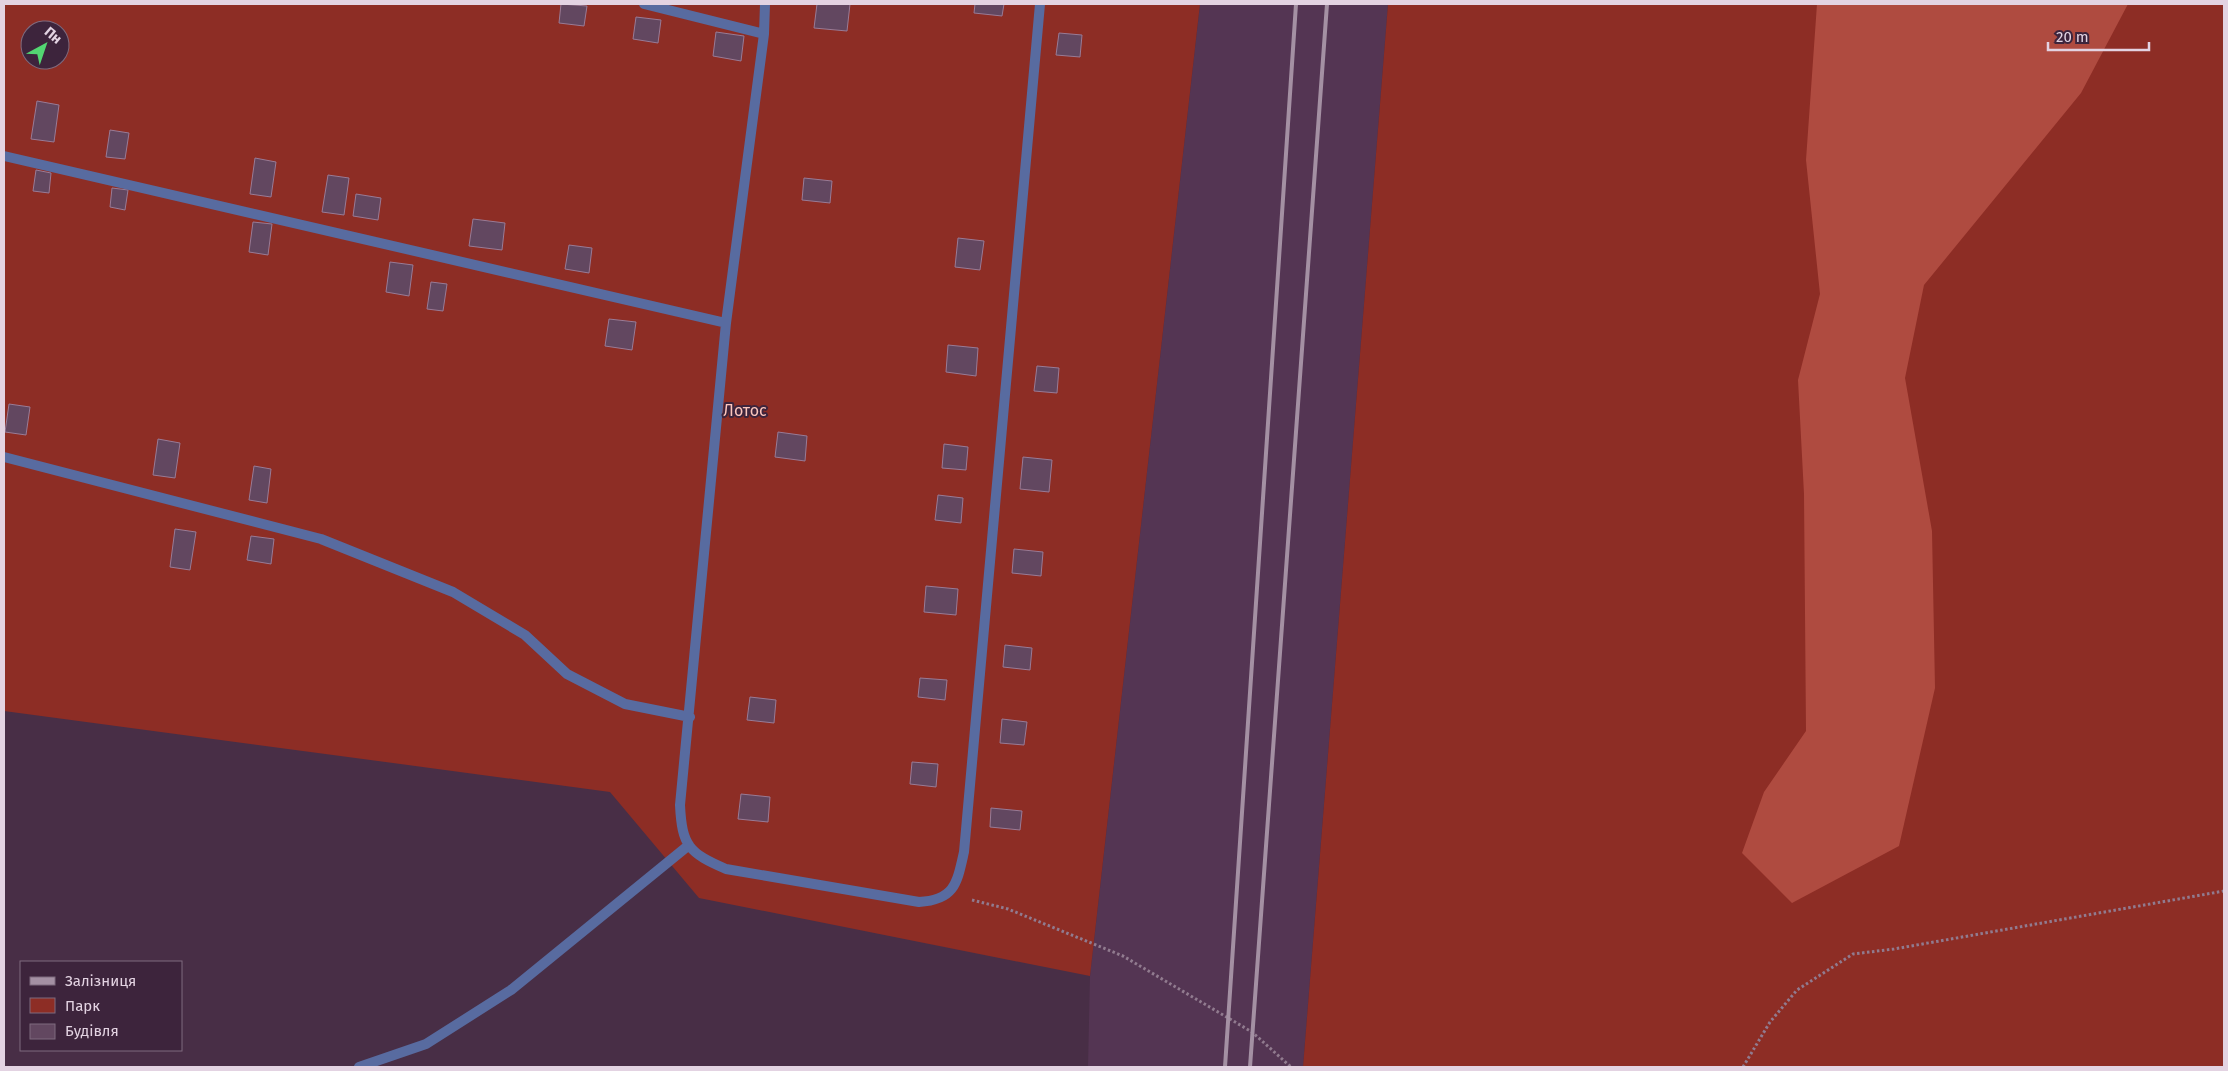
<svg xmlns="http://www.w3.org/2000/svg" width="2228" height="1071" font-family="'Fira Sans',sans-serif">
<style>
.built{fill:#543553}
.green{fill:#8d2d25;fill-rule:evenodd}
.forest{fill:#af4b40}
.building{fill:#624760;stroke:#997b96}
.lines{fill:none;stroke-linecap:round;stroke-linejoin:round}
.path{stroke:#917b8f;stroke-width:3;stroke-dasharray:2.5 2.5;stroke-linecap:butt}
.service{stroke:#586ba0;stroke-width:10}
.rail{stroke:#a490a3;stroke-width:4}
.labels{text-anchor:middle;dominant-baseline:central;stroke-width:4;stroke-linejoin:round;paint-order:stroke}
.park-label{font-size:16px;fill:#fec6bd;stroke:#3d243c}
</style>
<rect width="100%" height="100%" fill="#482e46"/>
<path class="built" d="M1200,4h188l-85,1063h-215l2,-91z"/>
<path class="green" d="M4,4h1196l-110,972 -391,-78 -89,-106 -606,-81zM30,30h30v30h-30z
M1388,4h836v1063h-921z"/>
<path class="forest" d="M1817,4h311l-47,89 -157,192 -19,93 27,153 3,157 -36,158 -107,57 -50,-50 22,-61 42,-61 -2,-237 -6,-114 22,-86 -14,-134z"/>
<path class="building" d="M561,4l26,2 -3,20 -25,-3z
M817,4h33l-3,27 -33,-3z
M975,4h29l-2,12 -28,-3z
M636,17l25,3 -3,23 -25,-4z
M716,32l28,4 -3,25 -28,-5z
M1059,33l23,2 -2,22 -24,-2z
M37,101l22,4 -5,37 -23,-3z
M110,130l19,3 -4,26 -19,-2z
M255,158l21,4 -5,35 -21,-3z
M36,170l15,3 -2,20 -16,-2z
M328,175l21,3 -5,37 -22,-3z
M804,178l28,3 -2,22 -28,-3z
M112,188l16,2 -3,20 -15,-3z
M356,194l25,4 -3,22 -25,-4z
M473,219l32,4 -3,27 -33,-4z
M253,222l19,2 -4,31 -19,-3z
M958,238l26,3 -4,29 -25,-3z
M569,245l23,3 -3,25 -24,-4z
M390,262l23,3 -4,31 -23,-4z
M431,282l16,2 -4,27 -16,-2z
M609,319l27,3 -4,28 -27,-4z
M948,345l30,3 -2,28 -30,-4z
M1037,366l22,2 -2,25 -23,-2z
M9,404l21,3 -4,28 -21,-3z
M778,432l29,4 -2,25 -30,-4z
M158,439l22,4 -5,35 -22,-3z
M944,444l24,3 -2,23 -24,-2z
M1023,457l29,3 -3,32 -29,-3z
M254,466l17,3 -4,34 -18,-3z
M938,495l25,3 -2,25 -26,-3z
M175,529l21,3 -6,38 -20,-3z
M251,536l23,3 -3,25 -24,-4z
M1014,549l29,3 -2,24 -29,-3z
M926,586l32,3 -2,26 -32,-3z
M1005,645l27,3 -2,22 -27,-3z
M920,678l27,2 -2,20 -27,-3z
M750,697l26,3 -2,23 -27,-3z
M1002,719l25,3 -3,23 -24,-2z
M912,762l26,2 -2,23 -26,-3z
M741,794l29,3 -2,25 -30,-3z
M991,808l31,3 -2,19 -30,-3z"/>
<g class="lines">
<path class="path" d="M972,900l36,9 115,47 129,76 39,35
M1743,1067l27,-45 27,-32 56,-36 41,-5 330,-58"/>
<path class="service" d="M644,4l120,30
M765,4l-1,30 -38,289 -46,482c2,41 9,48 46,64l193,33c36,-2 38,-19 45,-50l76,-848
M4,156l722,167
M4,457l317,82 132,53 72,43 42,39 58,30 65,13
M359,1067l67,-23 85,-54 178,-145"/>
<path class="rail" d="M1225,1067l71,-1063
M1250,1067l77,-1063"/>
</g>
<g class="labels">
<g class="park-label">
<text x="745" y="410">Лотос</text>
</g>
</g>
<rect width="2228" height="1071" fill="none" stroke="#e3d3e2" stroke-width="10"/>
<rect x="20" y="961" width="162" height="90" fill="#3d243c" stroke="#7f6a7e"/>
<rect x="30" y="977" width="25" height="8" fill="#a490a3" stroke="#7f6a7e"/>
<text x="65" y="986" font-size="15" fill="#e3d3e2">Залізниця</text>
<rect x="30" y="998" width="25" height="15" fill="#8d2d25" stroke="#7f6a7e"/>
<text x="65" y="1011" font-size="15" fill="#e3d3e2">Парк</text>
<rect x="30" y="1024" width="25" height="15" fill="#624760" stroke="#7f6a7e"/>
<text x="65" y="1036" font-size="15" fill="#e3d3e2">Будівля</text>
<g transform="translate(45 45) rotate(40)"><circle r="24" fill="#3d243c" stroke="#7f6a7e"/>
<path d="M0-4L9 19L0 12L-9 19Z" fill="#53d672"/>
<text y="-8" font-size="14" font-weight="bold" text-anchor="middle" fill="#e3d3e2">Пн</text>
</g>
<path d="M2048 42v8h101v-8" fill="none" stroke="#e3d3e2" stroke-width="2.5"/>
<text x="2056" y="42" font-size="15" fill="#e3d3e2" stroke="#3d243c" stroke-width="4" paint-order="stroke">20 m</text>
</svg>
